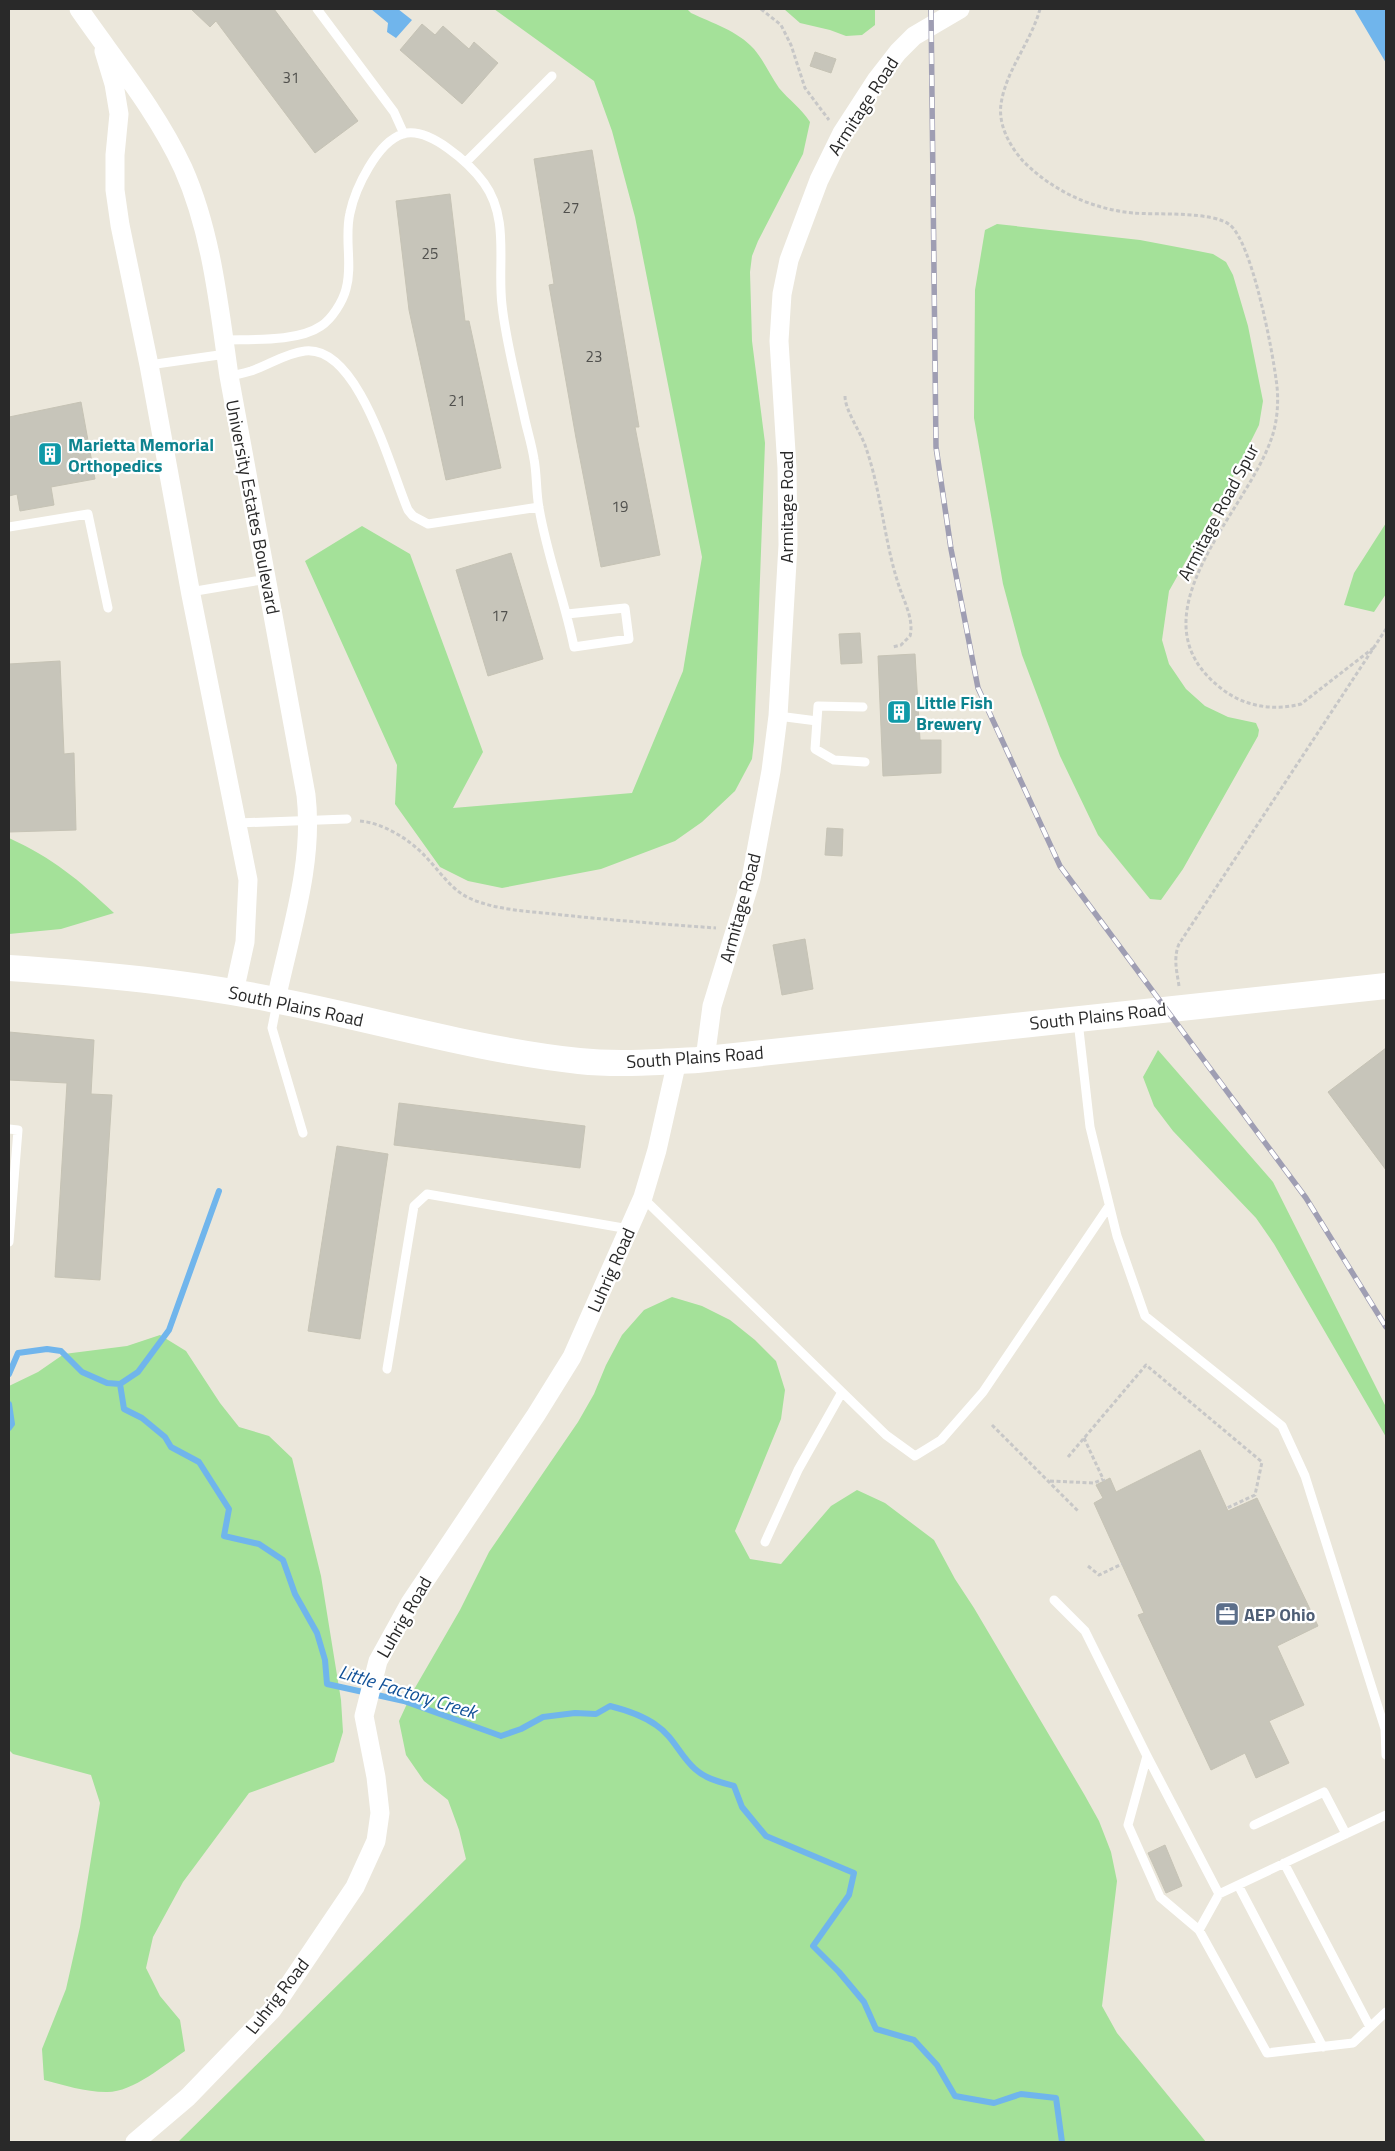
<svg xmlns="http://www.w3.org/2000/svg" width="1395" height="2151" font-family="'Titillium Web',sans-serif">
<style>
.green{fill:#a4e199}
.water{fill:#70b5ec}
.lines{fill:none;stroke-linecap:round;stroke-linejoin:round}
.stream{stroke:#70b5ec;stroke-width:6}
.building{fill:#c7c5ba;stroke:#c6c3b5}
.path{stroke:#c7c7c7;stroke-width:3;stroke-dasharray:4 2.5;stroke-linecap:butt}
.lane{stroke:#fff;stroke-width:9}
.street{stroke:#fff;stroke-width:19}
.secondary{stroke:#fff;stroke-width:26}
.rail-casing{stroke:#9f9eb3;stroke-width:5.5}
.rail{stroke:#fff;stroke-width:4;stroke-dasharray:11;stroke-linecap:butt}
.labels{text-anchor:middle;dominant-baseline:central;stroke-width:4.5;stroke-linejoin:round;paint-order:stroke}
.number-label{font-size:15px;fill:#50504d}
.street-label{font-size:18px;fill:#292929;stroke:#fff}
.culture-label{font-size:18px;font-weight:bold;fill:#0d838f;stroke:#fff;text-anchor:start}
.service-label{font-size:18px;font-weight:bold;fill:#4e5e75;stroke:#fff;text-anchor:start}
.water-label{font-size:19px;font-style:italic;fill:#105097;stroke:#fff}
</style>
<rect width="100%" height="100%" fill="#ebe7db"/>
<path class="green" d="M494,9h193l4,4c21,10 47,18 63,36 10,12 16,26 25,39 10,12 22,20 31,34l-7,32 -45,87 -6,15 -2,16 2,69 13,102 -11,298 -2,18 -17,32 -33,31 -27,19 -74,28 -99,19 -34,-7 -28,-14 -45,-63 2,-39 -92,-204 57,-35 48,28 73,198 -30,56 179,-15 51,-122 19,-114 -67,-340 -23,-86 -18,-50z
M784,9h91v16l-13,10 -16,1 -16,-6 -30,-7z
M997,224l143,16 58,11 15,3 13,8 7,13 15,51 15,75 -4,24 -29,58 -61,108 -7,49 7,24 17,25 19,17 23,11 28,6 3,7 -1,6 -75,133 -22,31 -11,-1 -52,-64 -38,-79 -38,-101 -19,-71 -29,-166 1,-128 10,-60z
M1386,523v71l-12,18 -30,-7 10,-32z
M9,838c45,21 69,41 105,75l-53,16 -52,5z
M1158,1050l115,132 113,225v30l-112,-193 -18,-26 -83,-87 -19,-25 -11,-29z
M672,1297l30,9 28,14 25,20 21,21 9,29 -4,29 -46,112 15,28 31,5 50,-58 26,-16 28,13 49,37 21,39 19,29 110,186 15,27 12,31 6,29 -15,125 15,27 89,109h-1028l288,-283 -7,-29 -11,-30 -24,-19 -18,-26 -7,-34 13,-28 48,-83 29,-58 89,-130 16,-28 12,-29 16,-30 22,-25z
M160,1335l26,16 34,52 19,24 30,9 23,22 29,118 20,124 2,32 -9,30 -85,31 -66,89 -30,55 -7,31 14,28 20,24 5,31c-21,14 -53,42 -79,41 -21,0 -42,-7 -62,-12l-2,-31 24,-60 14,-62 20,-124 -9,-28 -78,-21 -4,-4v-364l29,-14 26,-18 63,-8z"/>
<path class="water" d="M371,9h27l14,11 -16,18 -9,-6 1,-9z
M1354,9h32v54z"/>
<g class="lines">
<path class="stream" d="M9,1374l9,-21 29,-4 14,2 21,21 25,11 13,1 4,25 18,9 23,19 6,10 28,15 30,47 -5,27 35,8 24,16 12,34 22,39 8,27 2,24 77,17 97,35 20,-7 22,-12 32,-4 21,1 14,-8c16,4 32,9 46,19 18,12 24,31 39,44 11,10 25,13 39,17l8,21 24,29 88,37 -5,22 -36,51 26,26 25,30 12,27 38,11 23,25 18,31 39,7 27,-9 35,4 6,44
M120,1384l18,-12 31,-42 50,-139
M9,1404l3,20 -3,4"/>
</g>
<path class="building" d="M191,9h83l84,112 -43,32 -99,-132 -6,6z
M422,24l13,11 8,-9 26,23 5,-7 24,21 -36,41 -62,-54z
M815,52l21,7 -5,14 -21,-7z
M592,150l47,277h-4l25,128 -59,12 -25,-129 -27,-153 5,-1 -20,-125z
M450,194l15,127h4l32,147 -55,12 -37,-170 -13,-109z
M81,402l14,77 -44,8 3,18 -34,6 -3,-17 -8,2v-79z
M511,553l32,106 -55,17 -32,-106z
M860,633l2,30 -21,1 -2,-30z
M915,654l5,86h21v33l-58,3 -5,-120z
M60,661l4,93 10,-1 2,77 -67,2v-168z
M827,828l16,1 -1,27 -17,-1z
M805,939l8,50 -31,6 -9,-50z
M9,1032l85,8 -3,54 21,1 -12,185 -45,-3 12,-194 -58,-3z
M1386,1048v122l-58,-78z
M399,1103l186,23 -5,42 -186,-23z
M337,1146l51,8 -28,185 -52,-8z
M1200,1450l28,61 29,-13 61,128 -41,20 27,59 -35,16 20,42 -33,15 -11,-25 -34,17 -73,-155 6,-2 -50,-110 9,-5 -7,-13 14,-7 6,14z
M1165,1845l17,41 -16,7 -18,-40z"/>
<g class="lines">
<path class="path" d="M761,9l20,16 10,20 14,43 24,32
M1040,9c-9,33 -34,61 -39,95 -3,21 9,43 23,58 29,29 68,47 109,51 23,2 80,-2 97,12 22,18 42,123 46,154 3,18 2,40 -4,58 -25,76 -145,180 -50,252 23,18 52,22 79,15l75,-58
M845,396c0,15 16,36 21,52 16,46 18,95 34,141 5,14 14,32 10,47l-9,9 -8,2
M360,821c23,2 49,18 65,35 14,14 25,33 44,42 26,12 57,13 85,16 54,6 108,10 162,14
M1179,986c-2,-14 -6,-28 0,-42l207,-315
M992,1425l86,86
M1084,1438l20,43
M1068,1457l78,-92 116,97 -7,33 -28,13
M1050,1481l44,2 9,-4
M1088,1566l11,9 23,-11"/>
<path class="lane" d="M317,9l77,103 10,22
M466,162l86,-86
M224,340c28,-1 74,2 97,-14 11,-7 22,-25 25,-37 7,-24 -2,-51 4,-76 5,-24 27,-71 53,-79 26,-8 67,30 81,49 26,36 13,81 18,122 4,38 15,77 23,115 3,13 7,26 9,39 3,16 2,33 5,49 8,48 26,93 35,139l55,-8 -4,-31 -58,6
M149,365l77,-11
M229,376c7,-1 15,-3 22,-5 18,-6 35,-18 54,-20 54,-6 86,120 103,159l5,6 15,8 111,-17
M9,527l79,-13 20,94
M190,592l77,-13
M863,707l-45,-1 -3,43 19,11 31,2
M778,716l39,5
M237,823l110,-4
M277,1003l-5,25 31,105
M1078,1021l12,106 27,109 28,80 137,110 23,50 80,253 1,26
M9,1129l9,1 -9,112
M643,1198l243,237 29,21 26,-16 42,-48 126,-186
M387,1369l27,-163 13,-12 202,35
M765,1542l33,-72 44,-78
M1054,1600l31,31 62,125 72,138 167,-79
M1147,1756l-19,69 32,72 39,33
M1254,1825l70,-33 22,42
M1284,1863l86,164
M1238,1885l85,162
M1219,1894l-20,36 68,123 86,-10 33,-31"/>
<path class="street" d="M79,9c36,52 77,101 104,159 29,65 36,139 46,208l77,419c8,69 -16,138 -30,205
M104,51l10,33 5,30 -4,41v35l5,35 29,140 42,230 57,285 -3,62 -11,50
M705,1059l7,-53 39,-127 20,-108 7,-55 10,-171 -1,-77 -8,-127 3,-47 7,-34 30,-80 23,-47 35,-54 21,-27 16,-16 46,-27
M135,2142l53,-45 84,-87 83,-123 21,-46 4,-28 -4,-36 -12,-61 14,-55 32,-58 126,-188 36,-58 71,-160 14,-47 20,-89"/>
<path class="secondary" d="M9,968c89,6 178,14 266,32 102,20 201,50 304,61 39,4 79,1 118,-1l689,-74"/>
<defs>
<path id="rail" d="M931,9l5,438 15,102 27,139 82,178 246,332 80,129"/>
</defs>
<use href="#rail" class="rail-casing"/>
<use href="#rail" class="rail"/>
</g>
<defs>
<symbol id="building-square" viewBox="-11 -11 22 22"><rect x="-9" y="-9" width="18" height="18" rx="4" fill="#0f9aa8" stroke="#fff"/><path d="M-4-6H4V6H1V3H-1V6H-4ZM-2.5-4.3h1.7v1.8h-1.7ZM.8-4.3h1.7v1.8H.8ZM-2.5-1h1.7V.8h-1.7ZM.8-1h1.7V.8H.8Z" fill="#fff"/></symbol>
<symbol id="office-square" viewBox="-11 -11 22 22"><rect x="-9" y="-9" width="18" height="18" rx="4" fill="#5c6f8a" stroke="#fff"/><path d="M-6-3h4V-5.5h4V-3h4V5H-6ZM-1-4.5V-3h2v-1.5ZM-6 0V1H6V0Z" fill="#fff"/></symbol>
</defs>
<g fill-rule="evenodd">
<use href="#building-square" x="36" y="440" width="28" height="28"/>
<use href="#building-square" x="885" y="698" width="28" height="28"/>
<use href="#office-square" x="1213" y="1600" width="28" height="28"/>
</g>
<g class="labels">
<g class="number-label">
<text x="291" y="77">31</text>
<text x="571" y="207">27</text>
<text x="430" y="253">25</text>
<text x="594" y="356">23</text>
<text x="457" y="400">21</text>
<text x="620" y="506">19</text>
<text x="500" y="615">17</text>
</g>
<g class="street-label">
<text transform="translate(863 106) rotate(-57)">Armitage Road</text>
<text transform="translate(253 507) rotate(79)">University Estates Boulevard</text>
<text transform="translate(786 507) rotate(-90)">Armitage Road</text>
<text transform="translate(1218 512) rotate(-62)">Armitage Road Spur</text>
<text transform="translate(740 908) rotate(-75)">Armitage Road</text>
<text transform="translate(296 1006) rotate(12)">South Plains Road</text>
<text transform="translate(1098 1016) rotate(-6)">South Plains Road</text>
<text transform="translate(695 1057) rotate(-4)">South Plains Road</text>
<text transform="translate(611 1270) rotate(-66)">Luhrig Road</text>
<text transform="translate(404 1617) rotate(-60)">Luhrig Road</text>
<text transform="translate(277 1996) rotate(-52)">Luhrig Road</text>
</g>
<g class="culture-label">
<text x="68" y="444">Marietta Memorial<tspan x="68" dy="21">Orthopedics</tspan></text>
<text x="916" y="702">Little Fish<tspan x="916" dy="21">Brewery</tspan></text>
</g>
<g class="service-label">
<text x="1244" y="1614">AEP Ohio</text>
</g>
<g class="water-label">
<text transform="translate(408 1691) rotate(17)">Little Factory Creek</text>
</g>
</g>
<rect width="1395" height="2151" fill="none" stroke="#292929" stroke-width="20"/>
</svg>
